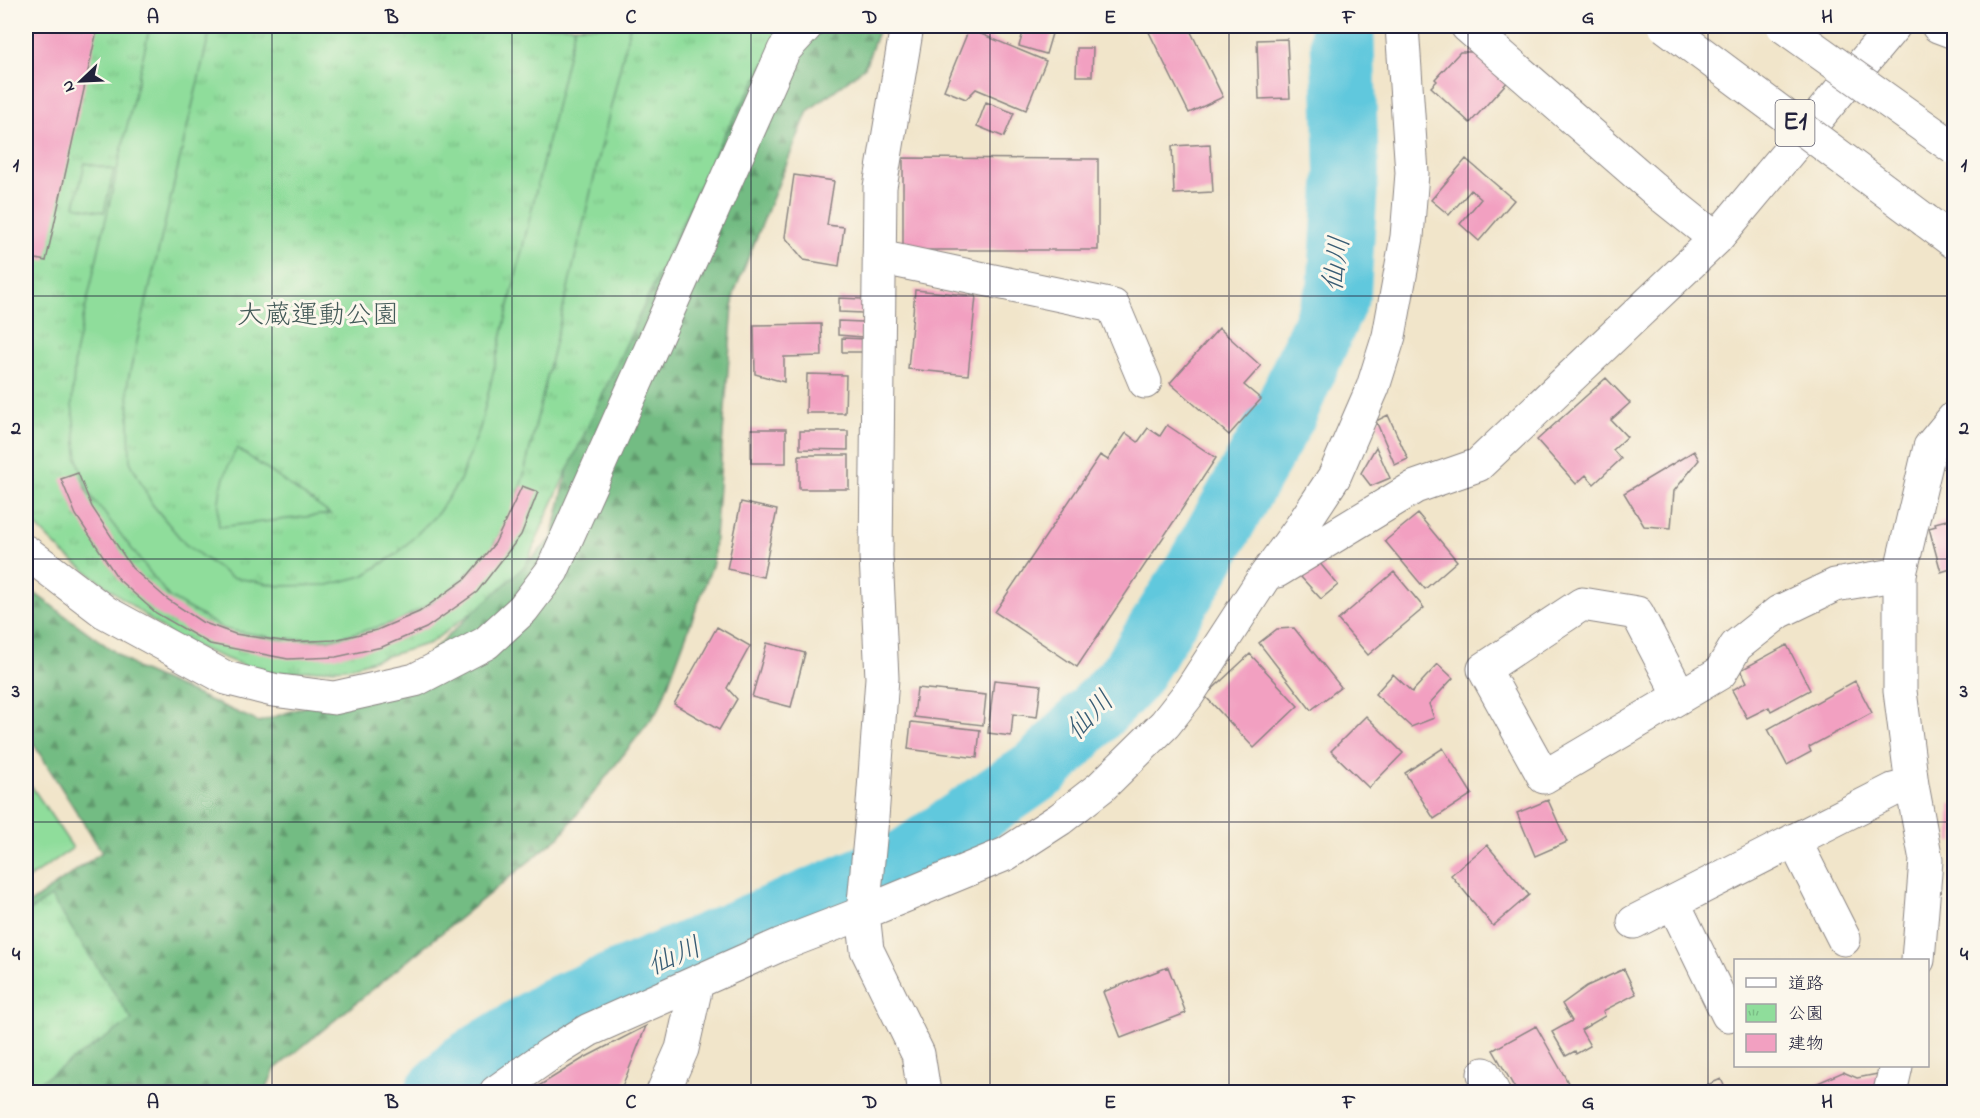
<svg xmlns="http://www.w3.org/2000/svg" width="1980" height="1118" font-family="'Indie Flower','Klee One',sans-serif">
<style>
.forest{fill:url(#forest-firs);stroke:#4a6f5f;stroke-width:1.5}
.park{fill:url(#park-tufts);stroke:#58806b;stroke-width:1.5}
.pitch{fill:#8fdd9b;stroke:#58806b;stroke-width:1.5}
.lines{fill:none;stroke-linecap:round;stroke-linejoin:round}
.river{stroke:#61c8dd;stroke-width:64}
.building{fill:#f2a0c1}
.minor-casing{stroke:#8a8482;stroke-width:35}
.highway-casing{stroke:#8a8482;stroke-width:35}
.minor{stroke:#fff;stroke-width:33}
.highway{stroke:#fff;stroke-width:33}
.highway-bridge-casing{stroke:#8a8482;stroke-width:35;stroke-linecap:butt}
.highway-bridge{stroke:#fff;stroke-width:33}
.grid{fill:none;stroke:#22223b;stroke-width:1.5;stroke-opacity:0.55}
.labels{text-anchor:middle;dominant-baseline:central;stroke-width:6;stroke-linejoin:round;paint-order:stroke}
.shield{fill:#fbf7ec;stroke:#636270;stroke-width:1.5}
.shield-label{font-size:26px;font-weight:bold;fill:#22223b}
.park-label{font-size:27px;fill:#435a58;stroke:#fbf7ec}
.water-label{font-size:28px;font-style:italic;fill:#385c74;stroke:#fbf7ec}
.neatline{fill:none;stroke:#22223b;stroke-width:2}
.grid-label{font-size:20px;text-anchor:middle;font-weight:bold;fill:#22223b}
</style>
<defs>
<pattern id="forest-firs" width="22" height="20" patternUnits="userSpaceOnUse" patternTransform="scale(1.5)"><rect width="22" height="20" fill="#73bc83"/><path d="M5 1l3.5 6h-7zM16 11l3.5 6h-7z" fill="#5e986c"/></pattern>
<pattern id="park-tufts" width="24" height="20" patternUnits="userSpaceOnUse" patternTransform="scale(1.5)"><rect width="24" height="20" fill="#8fdd9b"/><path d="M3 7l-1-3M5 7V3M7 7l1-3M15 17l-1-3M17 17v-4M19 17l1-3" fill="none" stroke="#7bbd86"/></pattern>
</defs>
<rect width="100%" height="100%" fill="#fbf7ec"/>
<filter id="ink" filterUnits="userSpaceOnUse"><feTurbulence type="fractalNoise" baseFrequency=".0167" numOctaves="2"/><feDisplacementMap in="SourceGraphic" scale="12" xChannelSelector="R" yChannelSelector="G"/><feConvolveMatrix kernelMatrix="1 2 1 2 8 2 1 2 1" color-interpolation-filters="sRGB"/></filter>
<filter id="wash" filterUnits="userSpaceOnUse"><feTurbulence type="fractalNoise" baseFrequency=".008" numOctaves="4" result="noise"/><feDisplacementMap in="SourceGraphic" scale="24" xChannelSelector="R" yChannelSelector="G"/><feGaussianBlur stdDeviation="1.35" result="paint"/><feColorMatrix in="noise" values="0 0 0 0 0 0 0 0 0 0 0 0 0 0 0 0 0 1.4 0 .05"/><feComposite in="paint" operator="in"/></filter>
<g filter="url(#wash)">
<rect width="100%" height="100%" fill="#f1e5ca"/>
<path class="forest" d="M668,26h212l-15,41 -57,44 -74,182 -21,270 -54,146 -99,127 -285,233 -10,23h-239v-186l76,-54 -76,-120v-145l112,82 121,53 150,-50 143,-133z"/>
<path class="park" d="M26,26h761l-67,116 -171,368 -23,55 -44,40 -52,38 -83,25 -82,6 -89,-35 -112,-85 -38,-38z
M51,897l81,123 -106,71v-177z"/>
<path class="pitch" d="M150,26h61l-83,354 2,81 22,43 33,40 46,33 49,9 48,-1 35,-9 34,-22 41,-41 22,-33 20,-52 95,-402h55l-107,452 -11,35 -25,43 -45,41 -45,25 -66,17h-50l-57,-10 -55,-32 -82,-106 -9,-31 -6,-56 3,-50z
M85,163l29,7 -10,42 -29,-6z
M237,448l93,66 -111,13c-3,-28 4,-54 18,-79z
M26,778l47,70 -47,32z"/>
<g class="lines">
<path class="river" d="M437,1092l28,-27 92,-57 350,-148 135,-93 87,-89 65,-104 91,-161 54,-122 8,-119 -5,-146"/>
</g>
<g id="blocks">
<path class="building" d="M26,26h72l-52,235 -20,-4z
M1025,26l29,1 -8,27 -27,-8z
M1146,26h42l35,71 -34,16z
M969,29l77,32 -20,49 -50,-21 -10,10 -22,-9z
M1287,39l3,59 -31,1 -2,-59z
M1077,48h16l-1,28h-16z
M1460,52h22l29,26 -41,45 -39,-36 6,-6 -2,-2z
M986,102l28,11 -10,24 -27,-11z
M1210,144l3,48 -39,2 -2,-48z
M903,158l195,1v91h-195z
M1466,159l48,41 -35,41 -19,-17 21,-25 -10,-9 -22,25 -18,-15z
M794,175l40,6 -7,44 17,2 -5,39 -35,-6 -19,-23z
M915,290l61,6 -8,79 -60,-6z
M839,298l25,1 -1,14 -24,-1z
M838,321l25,1 -1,15 -24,-2z
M821,324l1,32 -38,1v25l-29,-8 -1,-49z
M1219,328l42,38 -17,19 17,14 -32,36 -59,-52z
M842,338l24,1v13h-24z
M807,374l39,1 -1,38h-39z
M1606,378l24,25 -19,17 16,17 -14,13 8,9 -27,25 -8,-9 -10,9 -39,-44z
M1388,415l20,44 -13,6 -19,-44z
M1167,425l49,33 -139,209 -82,-55 105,-157 8,5 18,-27 12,9 10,-14 12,8z
M751,429h35v34h-35z
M800,431h48v19l-48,-1z
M1376,447l14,31 -19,8 -10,-13z
M1694,451l5,9 -25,31 -3,37 -27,-2 -20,-33z
M799,455h50v34h-50z
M78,473l14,34 40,61 35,31 35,23 33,12 54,8 45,-2 43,-10 42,-18 46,-33 30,-36 27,-57 16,6 -17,43 -44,57 -51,36 -44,19 -46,10 -48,2 -78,-15 -54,-31 -37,-33 -43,-65 -15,-36z
M741,502l36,8 -14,67 -36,-8z
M1418,514l39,47 -32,28 -40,-48z
M1954,518v50l-13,4 -12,-44 7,-2 -1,-3z
M1318,561l20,24 -17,14 -21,-23z
M1394,572l30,36 -56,47 -30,-35z
M717,627l33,19 -23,42 10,11 -18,31 -45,-26z
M1294,628l47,59 -30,23 -52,-67 18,-14z
M767,643l38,10 -14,54 -39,-10z
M1787,645l23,45 -39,21 -2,-4 -22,11 -15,-28 15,-8 -6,-12z
M1250,654l48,52 -44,42 -49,-52z
M1438,664l15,14 -24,26 5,14 -23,9 -36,-33 18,-20 19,18z
M994,680l47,5 -4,32 -24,-3 -2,22 -23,-3z
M1855,681l17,32 -63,34 2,5 -24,13 -19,-36z
M917,688l69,7 -3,30 -69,-8z
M1366,716l37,37 -34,35 -38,-37z
M911,722l69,8 -3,28 -69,-9z
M1443,748l29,46 -38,25 -29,-46z
M1548,800l19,42 -32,14 -18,-43z
M1950,804h4v38h-4z
M1487,845l42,50 -36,31 -42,-51z
M1168,967l18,46 -65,25 -18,-46z
M1624,969l12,25 -33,17 2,5 -24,14 9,16 -14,8 -1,-3 -9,5 -14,-24 20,-11 -10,-17 25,-18z
M646,1026l-26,66h-91l55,-34z
M1536,1026l29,51 8,15h-40l-2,-4 -9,4h-5l-24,-42z
M1843,1072l14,6 26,-5 -4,19h-82z
M1721,1079l6,13h-36z"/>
</g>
</g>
<g filter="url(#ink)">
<use href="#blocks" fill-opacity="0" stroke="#8a8482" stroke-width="1.5"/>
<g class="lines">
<defs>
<path id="minor" d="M907,26l-27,161 -4,369 6,122 -10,140 -9,95 4,37 51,104 6,38
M1467,26l194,169 55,44
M1938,26l16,6
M879,257l234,49 32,76
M26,552l79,60 121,66 47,12 61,8 81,-18 71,-37 37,-34 29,-38 232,-521 22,-24
M1277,571l138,-84 63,-22 238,-226 178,-213
M1680,696l-43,-83 -55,-9 -98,65 60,108 176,-104 16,-27 43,-34 56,-27 65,-11
M1794,840l50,99
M1673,902l55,113
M1634,922l259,-132 19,-5
M1918,960l8,-100 -14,-75 -12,-94v-117l30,-127 24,-29
M1484,1074l9,18
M496,1092l54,-38 39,-24 191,-85 83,-32 143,-59 54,-35 41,-32 64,-63 22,-28 76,-117 36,-49 35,-53 39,-90 16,-51 18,-99 5,-64 -10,-147
M663,1092l19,-43 15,-67
M1890,1092l6,-26"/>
<path id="highway" d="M1926,221l28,21"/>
</defs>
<use href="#minor" class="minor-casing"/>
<use href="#highway" class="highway-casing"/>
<use href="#minor" class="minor"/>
<use href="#highway" class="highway"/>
<defs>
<path id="highway-bridge" d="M1665,26l261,195
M1783,26l171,122"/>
</defs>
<use href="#highway-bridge" class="highway-bridge-casing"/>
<use href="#highway-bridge" class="highway-bridge"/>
</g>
</g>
<path class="grid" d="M272,26v1066M512,26v1066M751,26v1066M990,26v1066M1229,26v1066M1468,26v1066M1708,26v1066M26,296h1928M26,559h1928M26,822h1928"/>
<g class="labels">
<rect class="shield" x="1775.5" y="100" width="39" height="46" rx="4.5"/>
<g class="shield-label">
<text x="1795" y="123">E1</text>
</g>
<g class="park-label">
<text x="318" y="316">大蔵運動公園</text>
</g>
<g class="water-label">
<text transform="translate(1338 264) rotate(-82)">仙川</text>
<text transform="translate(1091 717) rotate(-46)">仙川</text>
<text transform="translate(675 958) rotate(-23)">仙川</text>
</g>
</g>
<rect width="1980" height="1118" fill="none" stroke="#fbf7ec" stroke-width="66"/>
<rect x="1734" y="959" width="195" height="108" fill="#fbf7ec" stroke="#a4a2a5" stroke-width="1.5"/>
<rect x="1746" y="978" width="30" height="9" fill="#ffffff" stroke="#a4a2a5" stroke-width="1.5"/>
<text x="1788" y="989" font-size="18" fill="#22223b">道路</text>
<rect x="1746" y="1004" width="30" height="18" fill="url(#park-tufts)" stroke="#a4a2a5" stroke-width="1.5"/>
<text x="1788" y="1019" font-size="18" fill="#22223b">公園</text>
<rect x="1746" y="1034" width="30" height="18" fill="#f2a0c1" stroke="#a4a2a5" stroke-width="1.5"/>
<text x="1788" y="1049" font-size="18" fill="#22223b">建物</text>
<g transform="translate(81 81) rotate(247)" stroke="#fbf7ec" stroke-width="4.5" paint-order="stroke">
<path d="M0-4.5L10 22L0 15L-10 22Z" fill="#22223b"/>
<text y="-9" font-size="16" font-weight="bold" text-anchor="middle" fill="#22223b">N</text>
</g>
<rect x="33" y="33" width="1914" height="1052" class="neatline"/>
<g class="grid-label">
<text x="153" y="23">A</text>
<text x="392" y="23">B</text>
<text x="631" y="23">C</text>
<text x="870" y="23">D</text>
<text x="1110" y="23">E</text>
<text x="1349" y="23">F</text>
<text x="1588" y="23">G</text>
<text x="1827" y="23">H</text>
<text x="16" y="171">1</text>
<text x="1964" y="171">1</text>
<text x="16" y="434">2</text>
<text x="1964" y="434">2</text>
<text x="16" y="697">3</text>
<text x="1964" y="697">3</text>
<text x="16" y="960">4</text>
<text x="1964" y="960">4</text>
<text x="153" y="1108">A</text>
<text x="392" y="1108">B</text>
<text x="631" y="1108">C</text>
<text x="870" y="1108">D</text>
<text x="1110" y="1108">E</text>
<text x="1349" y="1108">F</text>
<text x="1588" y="1108">G</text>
<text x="1827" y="1108">H</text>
</g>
</svg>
